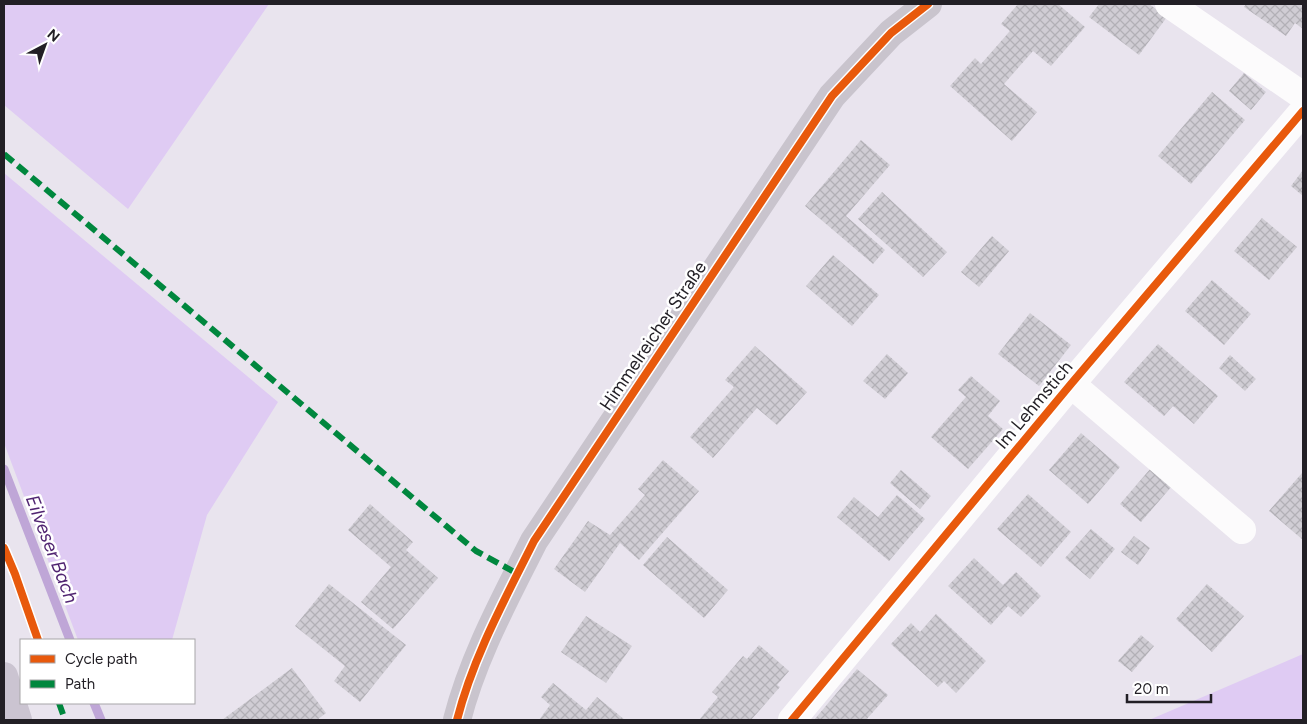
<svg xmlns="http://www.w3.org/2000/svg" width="1307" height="724" font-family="Figtree,sans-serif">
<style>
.grass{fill:#dfcbf3}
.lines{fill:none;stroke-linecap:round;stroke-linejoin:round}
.stream{stroke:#bfa6d7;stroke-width:9}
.building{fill:url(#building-cross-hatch)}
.minor{stroke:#fcfbfc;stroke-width:28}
.major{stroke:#c9c4cd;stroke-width:28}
.highway{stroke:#cbc4d1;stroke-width:28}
.quiet{stroke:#00873e;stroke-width:6;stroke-dasharray:12 6;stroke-linecap:butt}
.cycleway-casing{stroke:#fff;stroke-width:11}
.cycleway{stroke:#e8590c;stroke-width:8}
.labels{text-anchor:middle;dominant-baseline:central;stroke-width:5;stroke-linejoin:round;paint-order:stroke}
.street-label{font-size:18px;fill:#221f25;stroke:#fff}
.water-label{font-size:19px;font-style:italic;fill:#512572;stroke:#fff}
</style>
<defs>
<pattern id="building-cross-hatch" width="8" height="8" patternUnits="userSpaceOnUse" patternTransform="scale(1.25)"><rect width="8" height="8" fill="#d0cdd4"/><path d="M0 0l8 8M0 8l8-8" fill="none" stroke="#b2b0b6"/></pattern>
</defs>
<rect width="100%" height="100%" fill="#e9e4ee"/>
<path class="grass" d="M4,4h265l-141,205 -124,-104z
M4,173l274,229 -71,113 -35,125h-94l-74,-197z
M1303,654v66h-154z"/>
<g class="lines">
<path class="stream" d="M4,469l66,171
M94,703l7,17"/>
</g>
<path class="building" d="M1018,4h40l27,23 -34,39 -18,-15 -29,33 33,28 -25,29 -62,-55 25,-28 6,6 29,-33 -9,-7z
M1099,4h50l18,13 -28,38 -50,-38z
M1246,4h57v25l-8,-6 -9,13 -42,-29z
M1244,73l22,19 -15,18 -22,-19z
M1212,92l33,28 -54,64 -33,-28z
M861,140l29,25 -44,51 39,34 -12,14 -68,-58z
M1303,170v26l-12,-10z
M882,192l65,60 -24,25 -65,-58z
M1262,218l35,29 -28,33 -35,-29z
M992,236l17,15 -30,36 -18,-15z
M833,255l46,40 -27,31 -46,-40z
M1212,280l39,34 -27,31 -39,-34z
M1030,313l41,32 -32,41 -41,-32z
M1158,344l60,52 -24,28 -21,-18 -9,10 -40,-34z
M755,346l52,46 -30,33 -20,-17 -44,50 -23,-21 44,-50 -9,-7z
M887,354l21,19 -23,26 -22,-18z
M1230,355l26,24 -11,12 -26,-23z
M971,376l29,25 -12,15 15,13 -35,40 -37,-32 35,-40 -8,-7z
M1081,433l39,34 -32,37 -39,-34z
M663,460l36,31 -60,69 -19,-17 -35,49 -31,-23 34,-48 22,14 35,-40 -7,-6z
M1151,468l21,18 -31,36 -21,-18z
M901,470l30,26 -11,13 -30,-26z
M1302,473l1,1v66l-34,-29z
M1028,494l43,38 -30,35 -44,-38z
M897,495l28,24 -36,42 -52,-44 17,-20 24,20z
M370,504l43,38 -7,8 32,28 -45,51 -32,-27 30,-35 -43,-37z
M1091,529l24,20 -25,30 -25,-21z
M1134,536l16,12 -12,17 -17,-13z
M667,537l61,53 -24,28 -61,-53z
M974,558l29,27 13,-13 25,24 -20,21 -13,-11 -17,19 -43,-39z
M329,584l77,61 -46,57 -26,-21 11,-15 -50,-40z
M1207,584l37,32 -32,36 -36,-33z
M936,614l50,47 -30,32 -12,-12 -6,6 -47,-43 20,-21 9,9z
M586,616l46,30 -26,37 -45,-31z
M1141,635l13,11 -22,26 -14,-11z
M759,645l30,26 -12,14 3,2 -29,33h-52l19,-23 -6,-5 31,-36 4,3z
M292,668l34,45 -9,7h-95z
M857,669l31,26 -22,25h-52z
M553,683l33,27 11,-13 28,23h-86l11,-15 -9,-8z"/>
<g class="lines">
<path class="minor" d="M1169,4l134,92
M1071,384l171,146
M792,720l279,-336 232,-273"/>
<path class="major" d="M457,720c16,-63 48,-121 77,-179l298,-445 59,-63 37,-29"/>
<path class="highway" d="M4,676l14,44"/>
<path class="quiet" d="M4,154l472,397 42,23
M59,703l6,17"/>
<defs>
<path id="cycleway" d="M4,548l11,26 23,66
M457,720c16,-63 48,-121 77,-179l298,-445 59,-63 37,-29
M792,720l279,-336 232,-273"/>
</defs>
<use href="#cycleway" class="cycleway-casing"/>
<use href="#cycleway" class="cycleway"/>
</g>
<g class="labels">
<g class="street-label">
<text transform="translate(653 336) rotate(-56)">Himmelreicher Straße</text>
<text transform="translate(1034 405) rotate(-50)">Im Lehmstich</text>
</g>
<g class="water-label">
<text transform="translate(52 549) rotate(69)">Eilveser Bach</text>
</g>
</g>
<rect width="1307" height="724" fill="none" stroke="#221f25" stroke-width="10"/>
<rect x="20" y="639" width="175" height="65" fill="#ffffff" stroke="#a7a5a8"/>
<rect x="30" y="655" width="25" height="8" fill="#e8590c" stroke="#a7a5a8"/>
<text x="65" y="664" font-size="15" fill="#221f25">Cycle path</text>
<rect x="30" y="680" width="25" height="8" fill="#00873e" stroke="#a7a5a8"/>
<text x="65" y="689" font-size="15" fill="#221f25">Path</text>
<g transform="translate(45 45) rotate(41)" stroke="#ffffff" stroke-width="4" paint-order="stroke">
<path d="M0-4L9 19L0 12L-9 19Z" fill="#221f25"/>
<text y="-8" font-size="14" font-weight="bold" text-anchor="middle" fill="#221f25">N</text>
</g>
<path d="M1127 694v8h84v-8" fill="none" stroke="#221f25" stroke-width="2.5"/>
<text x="1134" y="694" font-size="15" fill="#221f25" stroke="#ffffff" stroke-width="4" paint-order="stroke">20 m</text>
</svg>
